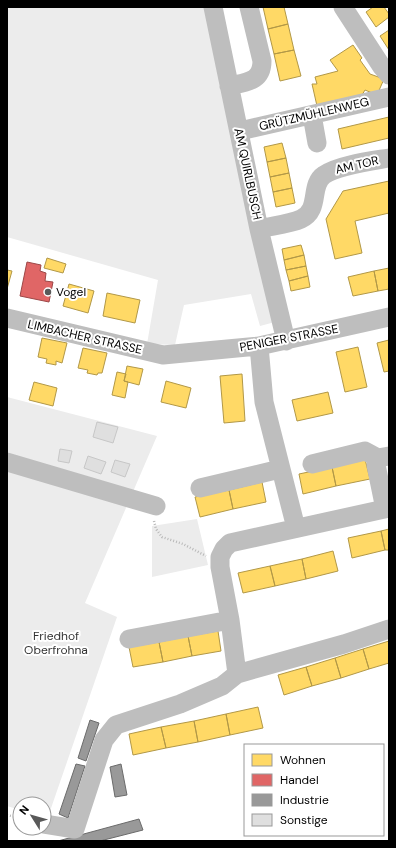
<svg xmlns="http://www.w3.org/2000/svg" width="396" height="848" font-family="'DM Sans',sans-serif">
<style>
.green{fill:#ececec}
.homes{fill:#ffd966;stroke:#b29847}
.shops{fill:#e06666;stroke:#9d4747}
.industry{fill:#999;stroke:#6b6b6b}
.building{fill:#dfdfdf;stroke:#c7c7c7}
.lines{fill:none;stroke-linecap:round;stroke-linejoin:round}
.path{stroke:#b9b9b9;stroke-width:2.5;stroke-dasharray:1 2;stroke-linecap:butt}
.minor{stroke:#bebebe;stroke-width:19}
.poi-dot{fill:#595959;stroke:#fff;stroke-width:1.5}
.labels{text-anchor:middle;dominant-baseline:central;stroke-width:4;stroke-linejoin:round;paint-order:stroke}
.street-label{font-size:12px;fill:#000;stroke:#fff}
.poi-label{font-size:12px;fill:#000;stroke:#fff;text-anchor:start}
.park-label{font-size:12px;fill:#333;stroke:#fff}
</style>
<rect width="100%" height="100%" fill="#fff"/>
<path class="green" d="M7,7h199l69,315 -15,4 -9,-32 -67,11 -9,40 -28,-1 11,-64 -151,-43z
M7,397l150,39 -72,167 32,14 -69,200 -4,-1v-12h-24v6l-13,-4z
M197,519l11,46 -56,12v-51z"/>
<path class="homes" d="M263,7h21l4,17 -20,5z
M373,7h11l5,7v3l-13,10 -10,-15z
M288,24l6,26 -20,4 -6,-25z
M389,30v20l-9,-14z
M353,45l9,13 -2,2 10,14 14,5 -7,16 -12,-5 -3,5 -45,11 -5,-22h5l-2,-7 23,-6 -8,-11z
M294,50l7,26 -21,5 -6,-27z
M389,117v21l-47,11 -4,-20z
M282,143l4,15 -19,4 -3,-15z
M286,158l3,15 -19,4 -3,-15z
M289,173l3,15 -19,4 -3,-15z
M389,181v32l-34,8 7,32 -27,6 -9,-40 17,-28z
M292,188l3,15 -19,4 -3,-15z
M301,245l3,10 -20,5 -2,-11z
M304,255l2,11 -20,4 -2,-10z
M47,258l19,6 -3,9 -19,-5z
M306,266l2,10 -19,5 -3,-11z
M389,268v21l-11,2 -4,-20z
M7,270l5,1 -5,18z
M374,271l4,20 -25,5 -5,-19z
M308,276l2,11 -19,4 -2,-10z
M69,284l25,7 -6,22 -25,-7z
M107,293l33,7 -5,23 -32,-7z
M42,338l25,5 -5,20 -6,-2v4l-10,-2 1,-4 -9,-2z
M389,340v31l-5,1 -7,-29z
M358,347l9,40 -22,5 -9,-40z
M83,348l24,5 -5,20h-4l-1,2 -10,-2 1,-3 -10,-2z
M127,366l16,3 -4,16 -15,-4z
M117,372l9,2 -2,7 4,1 -3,16 -13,-3z
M242,374l3,47 -21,2 -4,-47z
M166,381l25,7 -5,20 -25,-6z
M34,382l23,6 -4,18 -24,-6z
M328,392l5,21 -36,8 -5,-21z
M365,459l5,20 -34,7 -4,-19z
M332,467l4,19 -33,8 -4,-20z
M262,482l4,20 -33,7 -4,-19z
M229,490l4,19 -33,8 -5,-20z
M389,529v21h-4l-4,-19z
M381,531l4,19 -33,8 -4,-20z
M333,551l5,20 -32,8 -4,-20z
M302,559l4,20 -31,7 -5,-20z
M270,566l5,20 -32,7 -5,-20z
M218,631l3,20 -29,5 -4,-20z
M188,636l4,20 -29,6 -4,-20z
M389,641v22l-20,6 -6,-20z
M159,642l4,20 -30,5 -4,-20z
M363,649l6,20 -28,9 -6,-20z
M335,658l6,20 -29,8 -6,-19z
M306,667l6,19 -28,9 -6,-20z
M258,707l5,21 -33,7 -4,-21z
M226,714l4,21 -32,7 -4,-21z
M194,721l4,21 -32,6 -5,-21z
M161,727l5,21 -33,7 -4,-21z"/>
<path class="shops" d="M27,262l14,3 -1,6 6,2 -1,8 8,1 -4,20 -29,-6z"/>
<path class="industry" d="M90,720l9,3 -13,38 -8,-3z
M76,764l9,2 -17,52 -9,-4z
M121,764l6,31 -12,2 -5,-30z
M139,819l4,11 -43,11h-42z"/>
<path class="building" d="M97,422l21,5 -5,16 -20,-6z
M60,449l12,2 -3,12 -11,-2z
M88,456l18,6 -5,12 -17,-6z
M115,460l15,4 -5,13 -14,-5z"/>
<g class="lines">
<path class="path" d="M154,521l2,8 6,8 21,7 23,12
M7,815l13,3"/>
<path class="minor" d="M213,7l46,222 27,112
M343,7l39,60 7,8
M229,86c17,-4 33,-4 33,-25l-13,-54
M312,115l5,28
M240,131l149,-34
M259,229c12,-3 31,-5 42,-10 20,-9 8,-34 23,-44 14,-10 47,-14 65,-17
M7,318l156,37 96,-9 130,-29
M259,346l5,56 32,126
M378,458l-2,7 9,44
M7,462l149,44
M312,464l53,-13 13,7 11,-2
M200,488l80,-19
M129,639l101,-19
M237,674l-7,-54 -10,-53v-10l4,-8 6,-6 159,-35
M44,824l31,5 29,-89 12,-15 64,-21 42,-18 15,-12 107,-30 45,-15"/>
</g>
<circle class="poi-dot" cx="48" cy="292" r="4"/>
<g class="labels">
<g class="street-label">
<text transform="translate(314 114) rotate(-13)">GRÜTZMÜHLENWEG</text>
<text transform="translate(357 165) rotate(-13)">AM TOR</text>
<text transform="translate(248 174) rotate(78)">AM QUIRLBUSCH</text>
<text transform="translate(85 337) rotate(13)">LIMBACHER STRASSE</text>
<text transform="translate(289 338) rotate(-11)">PENIGER STRASSE</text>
</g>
<g class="poi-label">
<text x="56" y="292">Vogel</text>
</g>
<g class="park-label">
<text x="56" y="636">Friedhof<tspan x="56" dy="14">Oberfrohna</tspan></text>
</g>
</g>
<rect width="396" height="848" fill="none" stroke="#000000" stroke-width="16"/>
<rect x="244" y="744" width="140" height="92" fill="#ffffff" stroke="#999999"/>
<rect x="252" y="754" width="20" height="12" fill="#ffd966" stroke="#999999"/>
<text x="280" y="764" font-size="12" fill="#000000">Wohnen</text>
<rect x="252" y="774" width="20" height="12" fill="#e06666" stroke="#999999"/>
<text x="280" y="784" font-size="12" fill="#000000">Handel</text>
<rect x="252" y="794" width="20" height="12" fill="#999999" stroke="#999999"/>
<text x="280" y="804" font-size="12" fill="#000000">Industrie</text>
<rect x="252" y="814" width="20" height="12" fill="#dfdfdf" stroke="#999999"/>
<text x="280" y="824" font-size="12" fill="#000000">Sonstige</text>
<g transform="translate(32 816) rotate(307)"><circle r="19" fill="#ffffff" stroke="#999999"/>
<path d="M0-3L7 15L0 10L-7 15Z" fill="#595959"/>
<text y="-6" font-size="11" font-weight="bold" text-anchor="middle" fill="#000000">N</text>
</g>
</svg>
